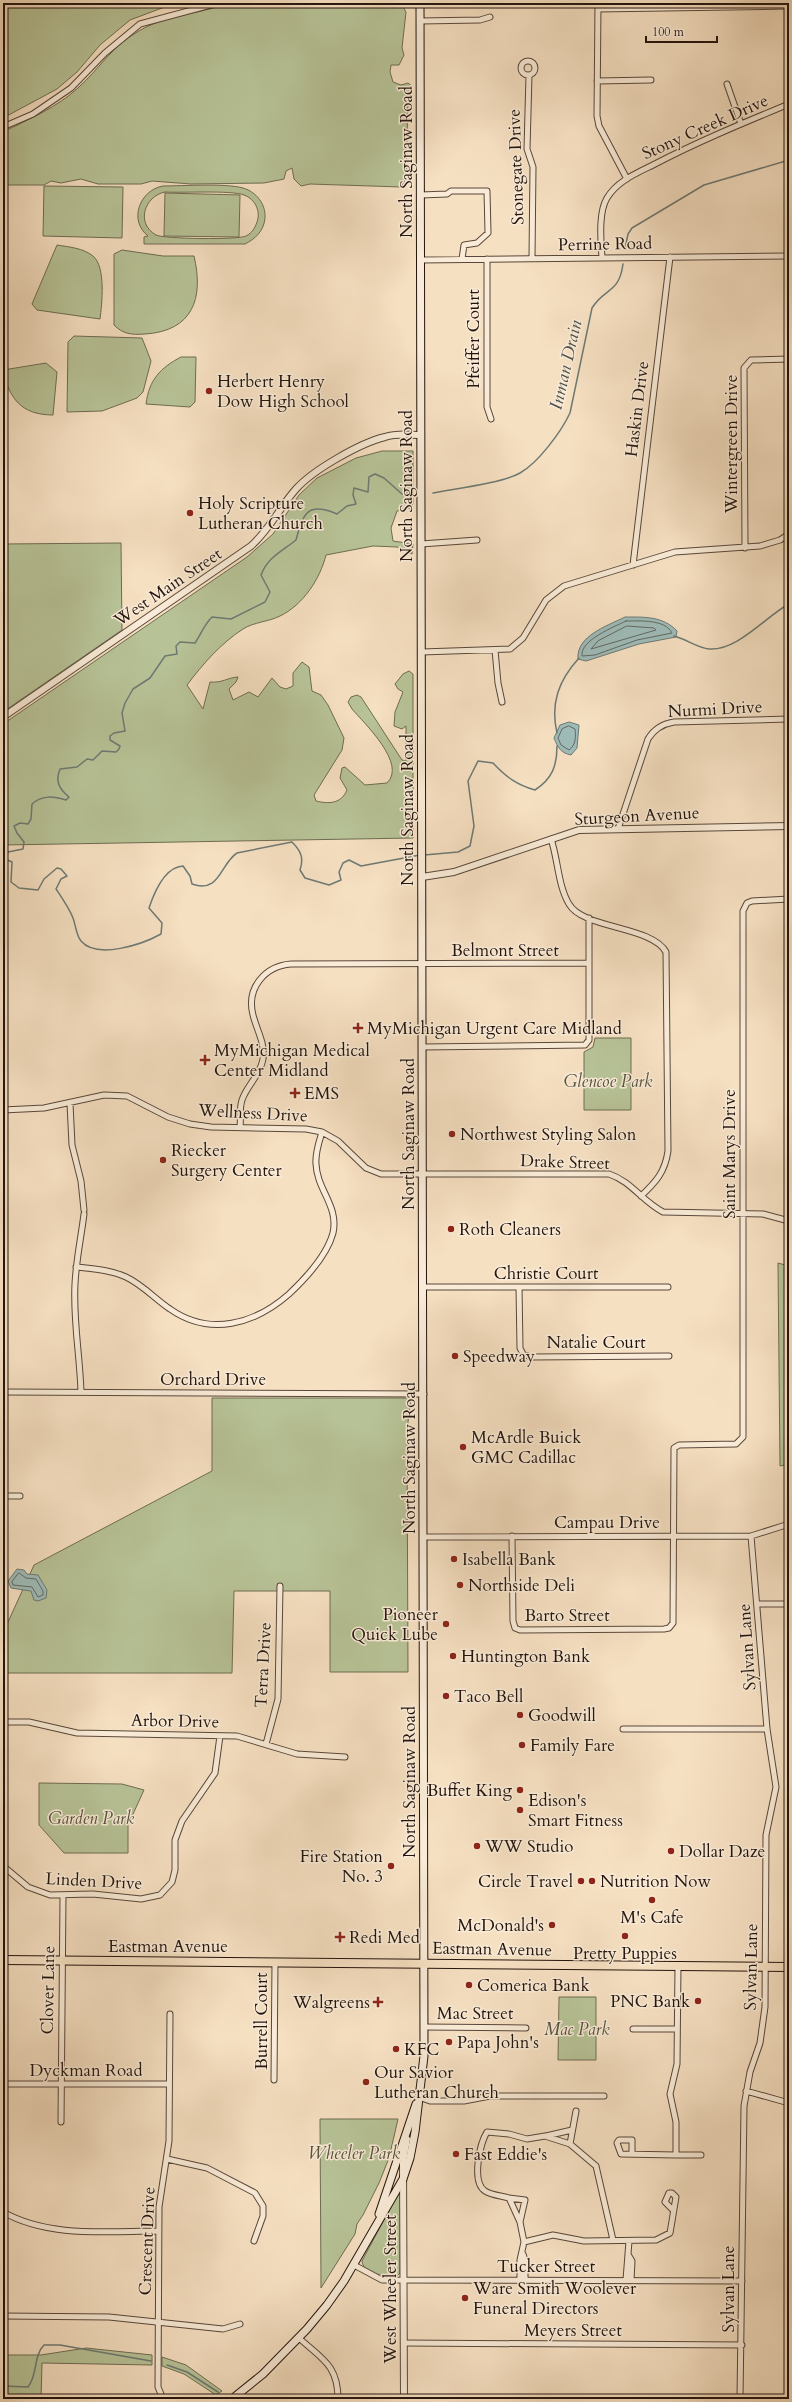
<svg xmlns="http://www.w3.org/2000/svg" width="792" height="2402" font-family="Cardo,serif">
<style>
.green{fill:#b7c397;stroke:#6e6c52;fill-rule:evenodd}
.water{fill:#9ebcb9;stroke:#6d7974}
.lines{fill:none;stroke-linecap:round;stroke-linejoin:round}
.shore{stroke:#616863;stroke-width:1}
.stream{stroke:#6d7974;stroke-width:1.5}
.minor-casing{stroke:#58473a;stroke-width:7}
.tertiary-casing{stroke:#58473a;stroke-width:8}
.secondary-casing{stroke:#24140d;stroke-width:9}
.primary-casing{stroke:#24140d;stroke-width:10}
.minor{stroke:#f9ebd7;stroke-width:5}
.tertiary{stroke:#f9ebd7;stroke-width:6}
.secondary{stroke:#f9ebd7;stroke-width:7}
.primary{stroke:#f6e0c2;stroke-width:8}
.poi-dot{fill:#8f2418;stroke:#f9ebd7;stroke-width:1.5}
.labels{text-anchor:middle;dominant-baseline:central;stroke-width:3;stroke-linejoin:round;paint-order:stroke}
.street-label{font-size:17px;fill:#24140d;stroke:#f9ebd7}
.poi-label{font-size:17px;fill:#24140d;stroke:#f9ebd7;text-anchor:start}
.park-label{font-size:17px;font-style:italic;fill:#57513d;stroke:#f9ebd7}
.water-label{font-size:18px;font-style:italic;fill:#4f4f49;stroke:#f9ebd7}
</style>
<rect width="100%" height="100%" fill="#f6e0c2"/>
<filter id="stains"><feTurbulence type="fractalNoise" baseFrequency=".005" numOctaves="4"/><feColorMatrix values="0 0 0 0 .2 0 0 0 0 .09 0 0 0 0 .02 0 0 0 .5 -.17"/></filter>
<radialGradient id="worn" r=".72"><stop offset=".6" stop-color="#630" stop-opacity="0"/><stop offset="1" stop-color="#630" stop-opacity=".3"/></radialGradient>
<path class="green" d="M3,3h186l-19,2 -40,15 -30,25 -23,27 -20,17 -54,29z
M229,3h172l5,9 -4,36 2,7 -5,10h-8l-1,7 3,10 8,3 7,-2 4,3 -4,11 -2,82 -5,8 -91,-3 -9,2 -7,-7 -2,-11 -6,3 -2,8 -20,4 -73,1 -39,-3 -11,3h-43l-17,-5 -20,4 -10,-2 -7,4h-41v-53c26,-13 55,-25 76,-45 19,-17 33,-40 55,-53 28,-19 63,-19 95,-31z
M44,186l79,1 -1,51 -79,-2z
M163,186c20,0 62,-3 80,2 14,4 23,17 22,30 -1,13 -10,21 -20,26h-101v-7l4,-1c-20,-16 -8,-46 15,-50zM165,192c17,1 66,-2 79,3 11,4 17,16 13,27 -2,6 -5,11 -11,14 -8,4 -82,3 -90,-1 -21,-12 -11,-39 9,-43z
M165,193l75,2 -1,42 -75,-1z
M57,245c12,2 26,3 36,11 13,11 9,48 7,63l-63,-9 -5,-6z
M122,250l41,6h31c10,42 -1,75 -49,78 -14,1 -22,0 -31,-9v-71z
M74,336l68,2 9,23 -8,31 -6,6 -35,13 -35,1 1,-70z
M181,357h15l-1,45 -5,5 -44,-3c3,-24 14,-36 35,-47z
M46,363l11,9 -4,43c-32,0 -44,-17 -50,-45z
M382,451h31v52l-3,5 -13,3 -6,17 2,13 20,3 -1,10 -15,-7 -24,-1 -47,9c-6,24 -23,50 -46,61 -12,6 -26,6 -37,13 -23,15 -40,35 -56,56l16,24 7,-27c13,1 16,-4 28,-5l-2,5 -7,7 4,11 16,-8 9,5 14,-19 8,9 6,2 7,-3v-13l9,-11 7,5 3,24 9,4 7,10 16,33 -2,12 -28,45 2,6c13,3 25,3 31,-11l-7,-12 2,-10 3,-1 20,18 22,-2c20,-19 -22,-59 -35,-74l-4,-7 3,-5 6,-2 4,2 41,63 4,1v-35l-4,3 -8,-3 1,-14 8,-20 -5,-3 -3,-5 8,-10 6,-3 4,3v164l-410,7v-121l244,-167 26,-23 26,-39 18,-17 39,-20z
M121,543l1,87 -119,82v-168z
M595,1038h36v72h-47v-58l9,-5z
M778,1263l11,3v198l-9,2z
M212,1398h199l-4,32 1,242h-78v-81h-96l-2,82h-229v-40l31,-68 178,-94z
M39,1783l83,1 22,6 -16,35v28h-64l-25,-28z
M559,1997h37v63h-38z
M320,2119h78l-9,39 -10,25 -16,32 -6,9 -2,10 -34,54z
M401,2188l-1,85 -3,3c-11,0 -33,0 -35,-15z
M86,2348l66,7v10l-110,-2 -1,36h-38v-44h38z
M162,2357l24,8 36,26 -6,4 -32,-21 -22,-8z"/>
<path class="water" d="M625,617c19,0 38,-1 52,14l-1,6 -37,7 -53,17 -8,-2c-2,-23 29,-33 47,-42z
M569,722l10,3 -2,23 -6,7c-10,-2 -13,-7 -17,-17l6,-13z
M17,1569l7,1 3,4 11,1 9,15 -1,8 -8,3 -4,-1 -3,-9 -20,-3 -3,-7z"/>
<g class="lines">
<path class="shore" d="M626,621c14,0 39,-2 46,12l-35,7 -42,15 -13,1c-2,-16 32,-29 44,-35z
M627,626l27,2 2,2 -65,19 7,-8z
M569,726l6,3c1,7 1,16 -6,21l-8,-5 -3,-7 4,-9z
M19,1573l7,5 10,1 7,12v4l-5,2 -6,-10 -19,-2 -1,-3z"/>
<path class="stream" d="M625,249l3,-15 4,-6 72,-43 85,-25
M433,493c20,-4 70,-10 87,-20 18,-10 41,-41 50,-60l22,-105c13,-21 27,-14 31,-44
M674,636c12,3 24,12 35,13 29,2 58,-34 80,-45
M557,733c-7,-30 2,-53 22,-75
M424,855l34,-3 12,-6 4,-20 -6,-45 10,-20 15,2c13,14 24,22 42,27 17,-11 22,-24 22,-44
M3,858l9,4 -1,20 8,6 19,2 6,-11 13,-11 4,1 6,7 -6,3 -5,10c6,9 13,19 17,29 3,8 3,17 8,23 16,19 62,3 80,-7l1,-11 -13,-15c5,-15 15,-41 34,-42l7,10 2,8c28,10 28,-20 45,-31l55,-11c9,9 12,16 8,28l5,8 24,7 12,-5 -2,-8 4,-9 6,-3 12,6 59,-11
M6,858l2,-6 15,-3 1,-7 -7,-9 -3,-7 6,-3 8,1 3,-5 1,-15c10,-9 21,-8 34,-4l3,-3c-10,-8 -14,-16 -9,-28l17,-2 10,-8 6,1 9,-9 14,1 3,-3 1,-3 -10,-6v-4l4,-3 11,-2 -3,-18 3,-10 8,-14 17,-11 15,-22 12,-2 -1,-8 4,-4 15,1c6,-9 9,-18 17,-26l19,2 34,-17 5,-10 -9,-17c7,-18 20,-23 35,-35 7,-26 11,-39 41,-26l10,-8 9,-2 -3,-9 1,-7 14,4 1,-15 6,-3 9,4 18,16 10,-2
M167,2365l20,7 31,20
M3,2386l25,1c10,-12 5,-31 16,-42h16l91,16"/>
<defs>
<path id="minor" d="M598,3l-1,113 2,10 28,53
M598,9l191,-3
M420,21l60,-1 10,-3
M521 68a7 7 0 1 1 14 0a7 7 0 1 1-14 0Z
M529,75l-2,74 6,18 -1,91
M597,81l54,-1
M727,84l14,40
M3,127l30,-13 38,-26 34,-35 35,-29 78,-21
M421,195l26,-1 4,-3h36l1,42 -11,10 -13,2 -2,14
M602,258c-1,-17 -4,-45 5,-60 10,-17 30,-25 46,-33 44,-23 90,-42 136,-61
M487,259v148l4,12
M421,260l368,-4
M421,544l56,-4
M745,548l-1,-180 7,-8 38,-1
M633,565l37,-308
M495,650l3,33 4,19
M422,652l88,-3 13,-11 23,-38 18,-14 111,-34 85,-6 20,-6 9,-6
M618,829l30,-90c6,-10 14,-15 26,-17l115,-3
M551,839c7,20 7,47 18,65 14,25 83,22 97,48l2,199c-3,21 -12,31 -27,45
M422,1047l163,-2 4,-5v-122
M70,1103l2,42 9,36 3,29
M3,1110l41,-2 60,-13 23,1 41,21 22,7 21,3 95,2 16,3 16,9 28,27 15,6h228c22,7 34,28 54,38l100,2 26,7
M240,1128c1,-9 -1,-19 2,-28 5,-15 18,-24 21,-41 2,-17 -6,-28 -10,-44 -7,-27 12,-49 38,-51l297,-1
M76,1267c17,2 35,3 50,10 17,8 29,22 44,32 40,28 85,15 119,-15 16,-15 38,-39 44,-61 6,-27 -16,-43 -17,-69 -1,-11 3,-22 6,-32
M423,1287h245
M519,1287l1,61 3,6 8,3 138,-1
M3,1392l421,2
M81,1392c-1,-36 -8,-71 -6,-108 1,-23 6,-46 9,-70
M3,1496h17
M512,1536l1,85 2,7 5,2 144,-1 5,-1 4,-5 1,-175 5,-3 57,-1 7,-7v-526l4,-8 5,-2 37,-2
M424,1537l327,-1 38,-12
M759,1604h30
M3,1722h26l48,11 160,3 60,18 48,3
M623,1729h144
M266,1744l12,-45 2,-113
M3,1866l25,21 22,8 43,-1 48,5 19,-4 12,-13 3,-12v-30l7,-19 33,-48 5,-37
M425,2027l101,1
M633,2029h44
M274,2080l1,-118
M3,2084h166
M746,2091l43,12
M419,2097l11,4h34l26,-5h114
M61,2122l2,-226
M546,2136l26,-6
M570,2144l6,-33
M632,2154v-14h-13l-2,3 4,11 55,1v-33l-6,-28 7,-30 1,-98
M676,2155h25
M167,2159l40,9 48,25 8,13v10l-9,25
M509,2198l16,2 -5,22
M3,2212c46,26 104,19 156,19
M524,2242l29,-7 31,6 72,-1 14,-7 6,-36 -4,-4h-3l-4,9 7,7
M523,2254l2,6v20
M629,2256l3,5 -1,19
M354,2265l28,15 360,1
M520,2280v-20l4,-18 -4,-20 -11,-24c-7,-2 -18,-3 -24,-7 -14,-9 -5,-48 2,-59l22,2 18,5 18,-3 25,8 26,22 17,74
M626,2280l3,-39
M3,2316l106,1 114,12 17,-5
M299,2338c23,21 39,27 39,61
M404,2343l338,2
M163,2399l-5,-12 1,-180 10,-66 1,-127
M740,2399l4,-293 6,-34 10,-29 5,-36 1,-172 10,-48 -9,-58 -16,-193"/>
<path id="tertiary" d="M3,717l248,-171c19,-17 29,-39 45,-57 17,-19 64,-46 89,-52 12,-4 24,-2 36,-2
M422,877l32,-5 125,-42 210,-4
M404,2399l-1,-237 4,-23"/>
<path id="secondary" d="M379,2214l37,-110
M232,2399l31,-25 44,-45 20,-24 17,-24 59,-102 7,-21 5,-26 9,-76 -4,-2053"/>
<path id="primary" d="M3,1960l786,7"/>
</defs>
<use href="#minor" class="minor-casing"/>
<use href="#tertiary" class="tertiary-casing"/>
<use href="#secondary" class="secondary-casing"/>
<use href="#primary" class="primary-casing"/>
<use href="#minor" class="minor"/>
<use href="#tertiary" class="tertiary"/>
<use href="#secondary" class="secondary"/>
<use href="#primary" class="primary"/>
</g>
<g class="poi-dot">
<circle cx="209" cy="391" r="4"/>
<circle cx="190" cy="513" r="4"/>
<path d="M356 1022h4v4h4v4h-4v4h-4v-4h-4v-4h4z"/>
<path d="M203 1054h4v4h4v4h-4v4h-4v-4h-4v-4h4z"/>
<path d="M293 1087h4v4h4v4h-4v4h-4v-4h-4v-4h4z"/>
<circle cx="452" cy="1134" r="4"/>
<circle cx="163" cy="1160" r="4"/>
<circle cx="451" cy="1229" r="4"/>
<circle cx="455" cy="1356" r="4"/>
<circle cx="463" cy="1447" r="4"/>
<circle cx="454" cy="1559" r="4"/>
<circle cx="460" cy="1585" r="4"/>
<circle cx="446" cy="1624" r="4"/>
<circle cx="453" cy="1656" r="4"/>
<circle cx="446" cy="1696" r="4"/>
<circle cx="520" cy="1715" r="4"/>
<circle cx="522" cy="1745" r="4"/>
<circle cx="520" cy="1790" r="4"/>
<circle cx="520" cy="1810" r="4"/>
<circle cx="477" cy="1846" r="4"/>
<circle cx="671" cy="1851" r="4"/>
<circle cx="391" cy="1866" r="4"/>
<circle cx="581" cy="1881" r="4"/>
<circle cx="592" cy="1881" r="4"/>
<circle cx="652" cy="1900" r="4"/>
<circle cx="552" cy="1925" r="4"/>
<circle cx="625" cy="1936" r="4"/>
<path d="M338 1931h4v4h4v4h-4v4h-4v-4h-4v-4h4z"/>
<circle cx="469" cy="1985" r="4"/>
<circle cx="698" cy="2001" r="4"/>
<path d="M376 1996h4v4h4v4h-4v4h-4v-4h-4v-4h4z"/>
<circle cx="449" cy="2042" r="4"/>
<circle cx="396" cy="2049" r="4"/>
<circle cx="366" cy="2082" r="4"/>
<circle cx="456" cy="2154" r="4"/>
<circle cx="465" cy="2298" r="4"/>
</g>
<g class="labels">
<g class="street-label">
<text transform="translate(705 127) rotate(-24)">Stony Creek Drive</text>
<text transform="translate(406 162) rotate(-90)">North Saginaw Road</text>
<text transform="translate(516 167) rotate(-92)">Stonegate Drive</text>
<text transform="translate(605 244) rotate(-1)">Perrine Road</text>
<text transform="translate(473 339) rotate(-90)">Pfeiffer Court</text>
<text transform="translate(637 409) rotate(-83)">Haskin Drive</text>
<text transform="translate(731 444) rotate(-90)">Wintergreen Drive</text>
<text transform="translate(406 486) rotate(-90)">North Saginaw Road</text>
<text transform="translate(168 587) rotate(-34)">West Main Street</text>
<text transform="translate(715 709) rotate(-3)">Nurmi Drive</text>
<text transform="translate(407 810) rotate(-90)">North Saginaw Road</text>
<text transform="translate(637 816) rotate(-3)">Sturgeon Avenue</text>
<text x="505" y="950">Belmont Street</text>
<text transform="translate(253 1113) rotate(3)">Wellness Drive</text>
<text transform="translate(408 1134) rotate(-90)">North Saginaw Road</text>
<text transform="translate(729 1154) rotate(-90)">Saint Marys Drive</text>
<text transform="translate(565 1162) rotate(2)">Drake Street</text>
<text x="546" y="1273">Christie Court</text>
<text x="596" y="1342">Natalie Court</text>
<text x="213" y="1379">Orchard Drive</text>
<text transform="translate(409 1458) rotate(-90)">North Saginaw Road</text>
<text x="607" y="1522">Campau Drive</text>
<text x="567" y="1615">Barto Street</text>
<text transform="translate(747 1647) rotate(-94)">Sylvan Lane</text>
<text transform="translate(263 1665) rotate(-87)">Terra Drive</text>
<text transform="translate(175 1721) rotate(1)">Arbor Drive</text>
<text transform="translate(409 1782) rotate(-90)">North Saginaw Road</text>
<text transform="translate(94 1881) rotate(3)">Linden Drive</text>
<text x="168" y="1946">Eastman Avenue</text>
<text transform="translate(492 1949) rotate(1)">Eastman Avenue</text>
<text transform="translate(751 1967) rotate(-89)">Sylvan Lane</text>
<text transform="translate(48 1990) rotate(-89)">Clover Lane</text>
<text x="475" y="2013">Mac Street</text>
<text transform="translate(261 2021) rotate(-90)">Burrell Court</text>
<text x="86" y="2070">Dyckman Road</text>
<text transform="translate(147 2241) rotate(-88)">Crescent Drive</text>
<text x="546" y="2266">Tucker Street</text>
<text transform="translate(390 2289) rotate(-90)">West Wheeler Street</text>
<text transform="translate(728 2289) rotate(-90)">Sylvan Lane</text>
<text x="573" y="2330">Meyers Street</text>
</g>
<g class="poi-label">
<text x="217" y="381">Herbert Henry<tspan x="217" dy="20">Dow High School</tspan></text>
<text x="198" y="503">Holy Scripture<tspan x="198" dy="20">Lutheran Church</tspan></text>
<text x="367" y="1028">MyMichigan Urgent Care Midland</text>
<text x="214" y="1050">MyMichigan Medical<tspan x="214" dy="20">Center Midland</tspan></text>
<text x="304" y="1093">EMS</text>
<text x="460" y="1134">Northwest Styling Salon</text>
<text x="171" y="1150">Riecker<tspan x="171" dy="20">Surgery Center</tspan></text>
<text x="459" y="1229">Roth Cleaners</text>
<text x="463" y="1356">Speedway</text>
<text x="471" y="1437">McArdle Buick<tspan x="471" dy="20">GMC Cadillac</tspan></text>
<text x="462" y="1559">Isabella Bank</text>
<text x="468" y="1585">Northside Deli</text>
<text x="438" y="1614" text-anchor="end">Pioneer<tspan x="438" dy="20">Quick Lube</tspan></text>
<text x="461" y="1656">Huntington Bank</text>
<text x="454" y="1696">Taco Bell</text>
<text x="528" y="1715">Goodwill</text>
<text x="530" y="1745">Family Fare</text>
<text x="512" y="1790" text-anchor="end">Buffet King</text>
<text x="528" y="1800">Edison's<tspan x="528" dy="20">Smart Fitness</tspan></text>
<text x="485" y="1846">WW Studio</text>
<text x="679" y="1851">Dollar Daze</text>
<text x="383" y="1856" text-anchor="end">Fire Station<tspan x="383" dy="20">No. 3</tspan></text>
<text x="573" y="1881" text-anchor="end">Circle Travel</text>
<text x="600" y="1881">Nutrition Now</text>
<text x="652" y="1917" text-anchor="middle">M's Cafe</text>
<text x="544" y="1925" text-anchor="end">McDonald's</text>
<text x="349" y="1937">Redi Med</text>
<text x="625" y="1953" text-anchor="middle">Pretty Puppies</text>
<text x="477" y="1985">Comerica Bank</text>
<text x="690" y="2001" text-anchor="end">PNC Bank</text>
<text x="370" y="2002" text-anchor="end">Walgreens</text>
<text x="457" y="2042">Papa John's</text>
<text x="404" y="2049">KFC</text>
<text x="374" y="2072">Our Savior<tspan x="374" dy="20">Lutheran Church</tspan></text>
<text x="464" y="2154">Fast Eddie's</text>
<text x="473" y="2288">Ware Smith Woolever<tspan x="473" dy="20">Funeral Directors</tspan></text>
</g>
<g class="park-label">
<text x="608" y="1081">Glencoe Park</text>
<text x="91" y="1818">Garden Park</text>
<text x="577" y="2029">Mac Park</text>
<text x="354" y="2153">Wheeler Park</text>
</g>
<g class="water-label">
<text transform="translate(566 365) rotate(-77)">Inman Drain</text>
</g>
</g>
<rect width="792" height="2402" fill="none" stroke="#f6e0c2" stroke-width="16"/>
<rect x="4" y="4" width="784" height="2394" fill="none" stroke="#24140d" stroke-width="2"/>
<rect x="8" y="8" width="776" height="2386" fill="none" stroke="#24140d"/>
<path d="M646 36v6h71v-6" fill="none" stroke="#24140d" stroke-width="2"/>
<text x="652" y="36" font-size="12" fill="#24140d" stroke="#f9ebd7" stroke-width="3" paint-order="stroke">100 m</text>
<rect width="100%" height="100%" filter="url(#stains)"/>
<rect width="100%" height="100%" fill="url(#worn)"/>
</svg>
